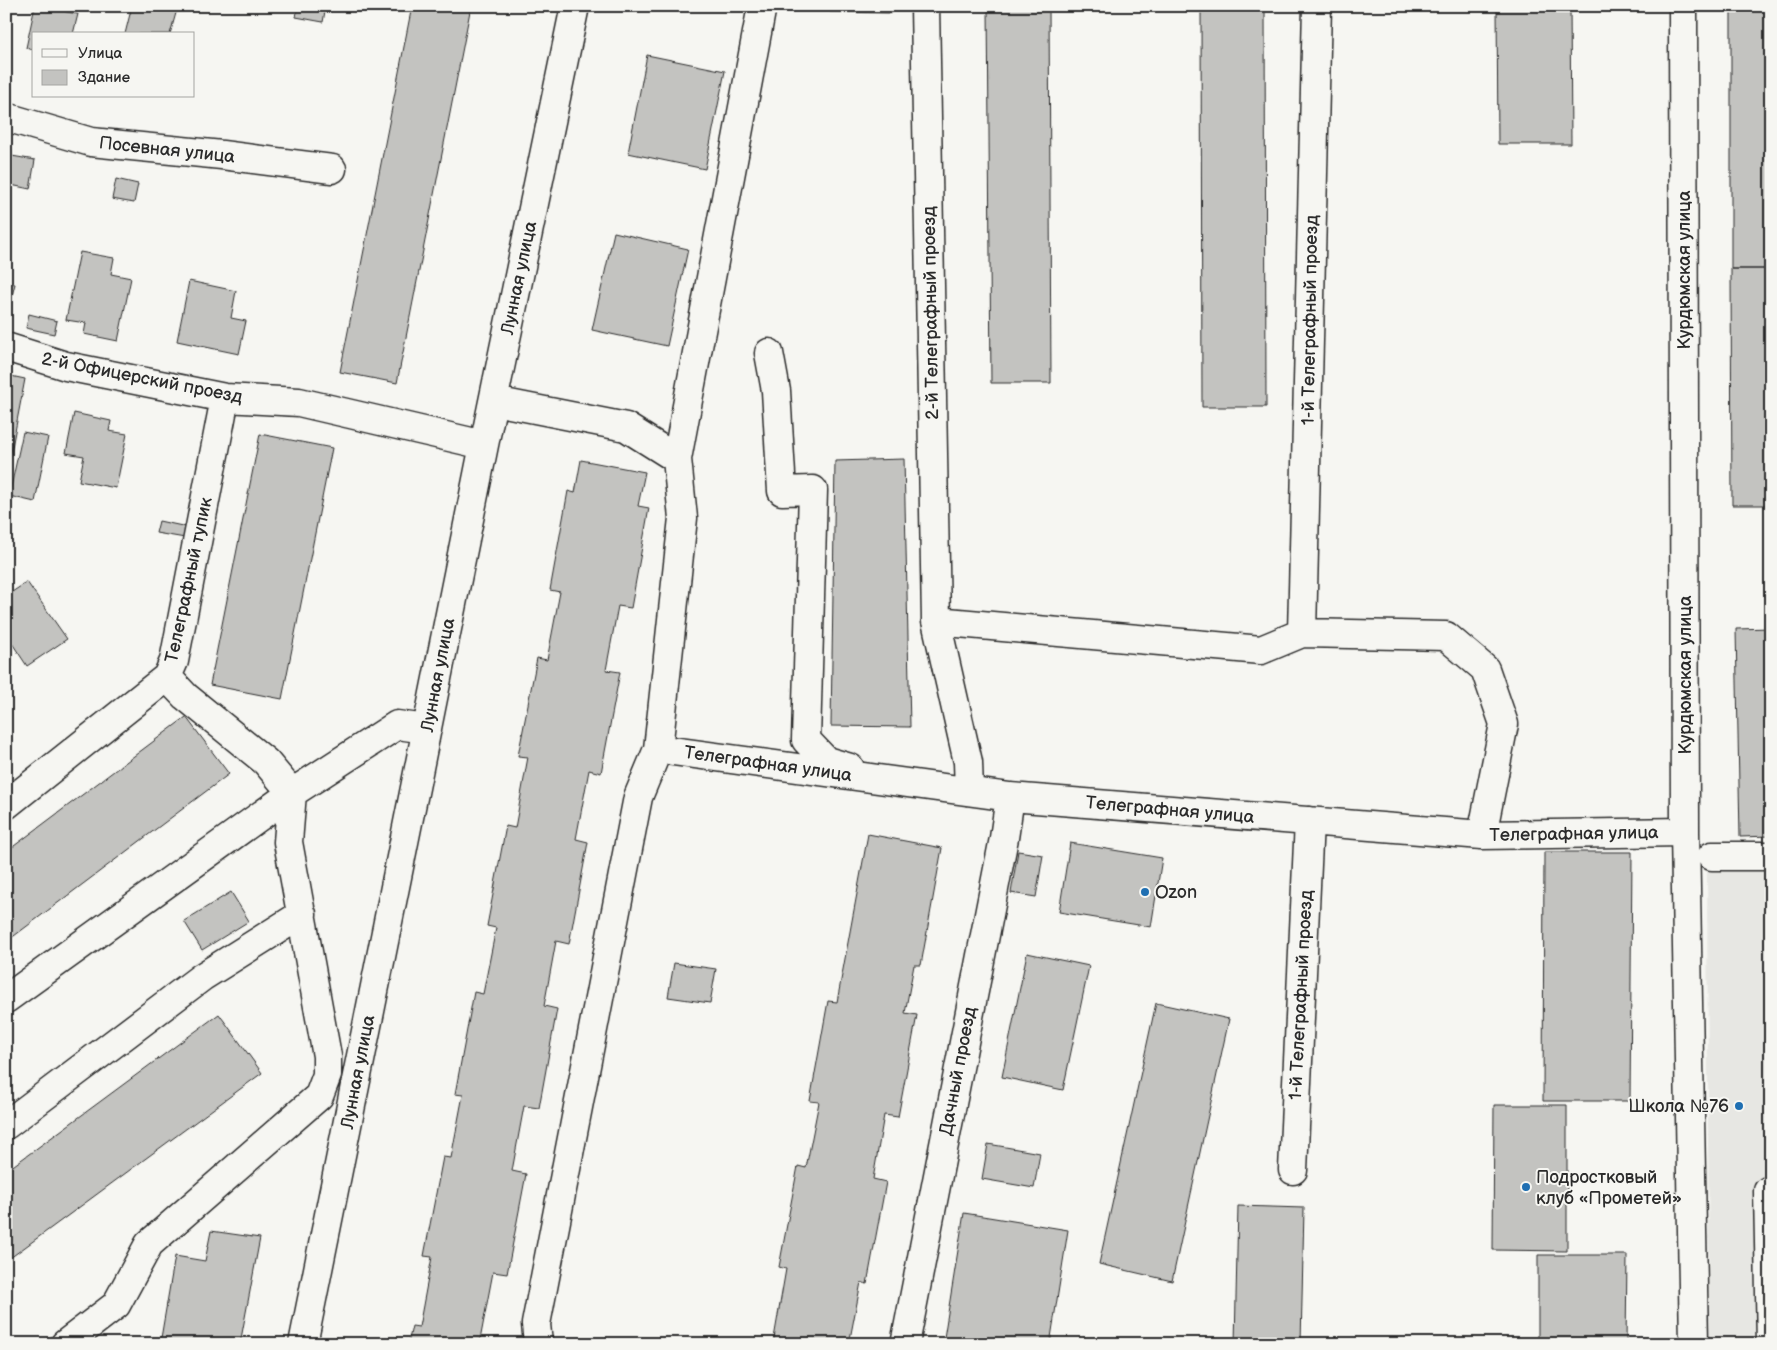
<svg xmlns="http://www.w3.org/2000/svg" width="1777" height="1350" font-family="'Balsamiq Sans',sans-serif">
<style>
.built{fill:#e7e7e3}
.building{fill:#c3c3c0;stroke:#2b2b2b}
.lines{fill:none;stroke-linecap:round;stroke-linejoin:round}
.minor-casing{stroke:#2b2b2b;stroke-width:31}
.path{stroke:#2b2b2b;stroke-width:3;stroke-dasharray:4 4;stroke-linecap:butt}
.minor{stroke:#f6f6f2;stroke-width:28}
.poi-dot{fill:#1f6fb2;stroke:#f6f6f2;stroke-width:2}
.labels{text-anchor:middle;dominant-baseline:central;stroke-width:4;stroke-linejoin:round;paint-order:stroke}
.street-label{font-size:18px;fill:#2b2b2b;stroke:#f6f6f2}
.poi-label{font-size:18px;fill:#2b2b2b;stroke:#f6f6f2;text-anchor:start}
</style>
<rect width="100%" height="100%" fill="#f6f6f2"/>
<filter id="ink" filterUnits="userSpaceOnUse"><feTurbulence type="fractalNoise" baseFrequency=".02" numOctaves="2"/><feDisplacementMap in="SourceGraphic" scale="10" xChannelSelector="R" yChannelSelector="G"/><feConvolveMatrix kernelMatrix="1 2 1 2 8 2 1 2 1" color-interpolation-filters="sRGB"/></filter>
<g filter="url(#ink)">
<path class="built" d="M1707,868h64v476h-62z"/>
<path class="building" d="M35,6l43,8 -5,20h-39v16l-8,-2z
M132,6h46l-8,28h-45z
M298,6h28l-3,16 -27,-5z
M412,6h59l-74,377 -57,-11z
M830,6h62v7l-62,-1z
M988,6h61l2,377h-60z
M1201,6h64l1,401h-64z
M1497,6h73l1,138h-73z
M1731,6h40v263h-40z
M647,55l78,16 -20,98 -77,-16z
M6,155l29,5 -5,29 -24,-5z
M116,179l22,5 -4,19 -22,-4z
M614,232l74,17 -21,97 -75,-16z
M80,252l34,6 -3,16 20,4 -13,63 -34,-7 2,-11 -20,-3z
M1731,269h40v236h-39z
M189,281l47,10 -5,27 15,3 -7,33 -62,-13z
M6,282l9,2 -9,35z
M29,314l28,7 -3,13 -28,-6z
M6,375l19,4 -16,84 -3,-1z
M74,413l37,8 -2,10 18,3 -11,54 -37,-7 5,-25 -18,-3z
M23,432l25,5 -13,65 -26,-6z
M260,434l72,14 -50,251 -72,-14z
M904,459l6,268 -79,-1 4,-265z
M581,460l64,12 -7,34 11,2 -18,100 -13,-2 -12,64 14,2 -19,101 -12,-3 -13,69 12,3 -19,102 -13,-3 -12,65 13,3 -18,99 -15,-2 -12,65 14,3 -19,100 -14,-2 -13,68 15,4h-87l4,-18 7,1 13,-70 -8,-1 19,-99 8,1 12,-63 -8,-1 19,-102 9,2 13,-66 -9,-2 19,-100 9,2 13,-71 -10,-1 19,-98 10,2 13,-68 -10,-2 18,-99 7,2z
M159,521l28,6 -2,11 -29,-5z
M27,582l40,57 -40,27 -21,-32v-38z
M1771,628v208l-31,1 -4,-208z
M186,717l43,57 -223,168v-90z
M868,834l74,14 -21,117h-7l-9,48 12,2 -19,102 -14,-2 -11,64 13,3 -19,102 -6,-2 -12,62h-76l13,-75 -7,-2 19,-101 8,2 13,-66 -9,-1 18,-100 9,1z
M1070,843l92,15 -11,69 -92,-15z
M1018,851l25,4 -7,42 -25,-4z
M1544,852h88l-2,249h-87z
M231,892l18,29 -47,29 -18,-29z
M1027,953l62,13 -26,124 -61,-13z
M674,963l42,6 -6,34 -42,-6z
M1156,1003l73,16 -57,262 -73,-17z
M219,1014l43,59 -256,188v-90z
M1494,1105h73v146l-74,-1z
M988,1144l52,9 -6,35 -52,-9z
M1238,1206l66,2 -3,136h-66z
M964,1213l104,17 -18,114h-107z
M211,1231l49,7 -20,106h-80l15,-88 30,5z
M1538,1255h89l-1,89h-88z"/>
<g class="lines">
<defs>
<path id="minor" d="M925,6l11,615 32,141 1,29
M1683,6l2,826 9,512
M6,117l85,25 131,13 110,14
M6,347l60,19 159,32 74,4 185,43
M769,353l7,38 6,100 31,-1 -7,250 20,21 24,7
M494,401l132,26 51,32 6,59 -25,231 -20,48 -102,527 2,20
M677,459l85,-453
M936,621l325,29 41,-17 144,3 39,33 19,55 -22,111
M1302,633l15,-627
M658,749l352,48 472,38 203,-3
M6,805l161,-128 7,-16 51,-263
M1712,856h59
M6,999l286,-206 105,-68 30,4
M6,1125l196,-148 100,-63
M1293,1170l16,-349
M65,1344l51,-39 33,-61 170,-148 8,-21v-19l-39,-214 4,-49 -26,-31 -81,-66 -18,-19
M303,1344l181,-899 91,-439
M905,1344l99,-506 6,-41
M1771,1344l-3,-153h3"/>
</defs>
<use href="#minor" class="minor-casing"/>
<path class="path" d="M1768,1158l3,-98"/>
<use href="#minor" class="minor"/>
</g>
</g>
<g class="poi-dot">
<circle cx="1145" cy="892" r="5"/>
<circle cx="1739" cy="1106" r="5"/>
<circle cx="1526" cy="1187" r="5"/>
</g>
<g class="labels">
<g class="street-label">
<text transform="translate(167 150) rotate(6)">Посевная улица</text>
<text transform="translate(1684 270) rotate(-90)">Курдюмская улица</text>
<text transform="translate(519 278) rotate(-78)">Лунная улица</text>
<text transform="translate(931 313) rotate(-91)">2-й Телеграфный проезд</text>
<text transform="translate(1310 320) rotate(-89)">1-й Телеграфный проезд</text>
<text transform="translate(142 378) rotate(11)">2-й Офицерский проезд</text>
<text transform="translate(189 580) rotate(-78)">Телеграфный тупик</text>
<text transform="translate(438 675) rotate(-79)">Лунная улица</text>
<text transform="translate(1685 675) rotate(-90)">Курдюмская улица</text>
<text transform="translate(768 764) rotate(8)">Телеграфная улица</text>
<text transform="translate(1170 810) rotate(5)">Телеграфная улица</text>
<text transform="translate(1574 834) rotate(-1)">Телеграфная улица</text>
<text transform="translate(1301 995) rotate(-87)">1-й Телеграфный проезд</text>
<text transform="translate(958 1071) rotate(-79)">Дачный проезд</text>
<text transform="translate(358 1072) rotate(-79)">Лунная улица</text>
</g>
<g class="poi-label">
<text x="1155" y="892">Ozon</text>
<text x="1729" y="1106" text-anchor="end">Школа №76</text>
<text x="1536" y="1177">Подростковый<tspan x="1536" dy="21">клуб «Прометей»</tspan></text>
</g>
</g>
<rect width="1777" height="1350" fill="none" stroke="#f6f6f2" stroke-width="25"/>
<rect x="12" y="12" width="1752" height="1325" fill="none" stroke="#2b2b2b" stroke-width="2" filter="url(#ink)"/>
<rect x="32" y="32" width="162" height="65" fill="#f6f6f2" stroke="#a5a5a2"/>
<rect x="42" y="49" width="25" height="8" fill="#f6f6f2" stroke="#a5a5a2"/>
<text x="78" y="58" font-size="15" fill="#2b2b2b">Улица</text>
<rect x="42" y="70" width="25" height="15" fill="#c3c3c0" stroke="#a5a5a2"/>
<text x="78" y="82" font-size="15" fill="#2b2b2b">Здание</text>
</svg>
